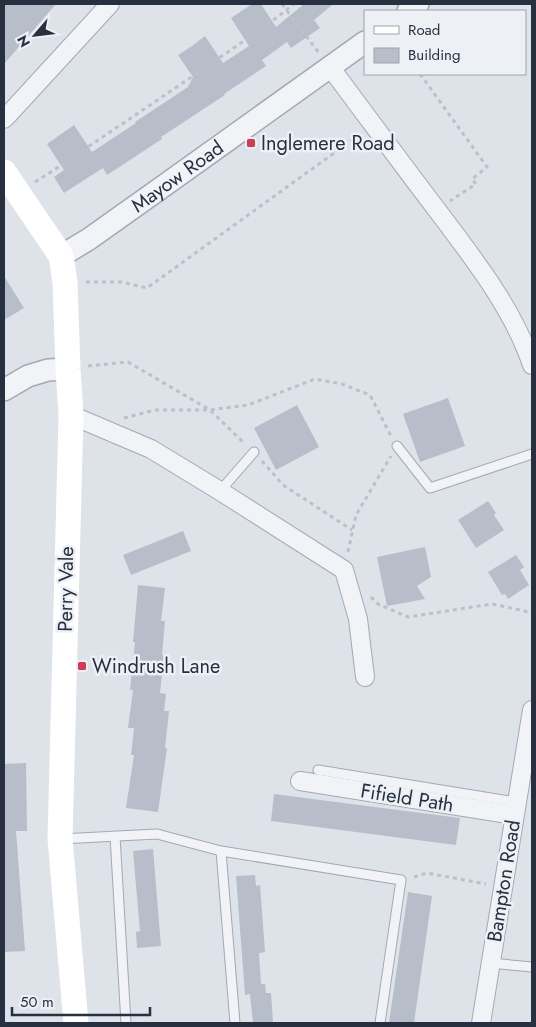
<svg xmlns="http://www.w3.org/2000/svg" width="536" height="1027" font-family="Jost,sans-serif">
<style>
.building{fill:#b7bec9}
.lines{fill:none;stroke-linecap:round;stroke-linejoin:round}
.service-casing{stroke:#a3a9b3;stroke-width:11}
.minor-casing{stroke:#a3a9b3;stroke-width:20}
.tertiary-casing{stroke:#a3a9b3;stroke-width:24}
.path{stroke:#bcc0c8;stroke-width:3;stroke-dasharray:4 4;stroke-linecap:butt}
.service{stroke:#f1f3f7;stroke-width:9}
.minor{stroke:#f1f3f7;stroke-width:18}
.tertiary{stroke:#f1f3f7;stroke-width:21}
.secondary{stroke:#fff;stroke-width:25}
.poi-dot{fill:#d83853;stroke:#edf1f6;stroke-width:2}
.labels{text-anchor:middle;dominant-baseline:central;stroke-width:5;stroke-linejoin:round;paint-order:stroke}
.poi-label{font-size:20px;fill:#263041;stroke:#edf1f6;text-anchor:start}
.street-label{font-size:20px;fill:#263041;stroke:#edf1f6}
</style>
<rect width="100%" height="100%" fill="#dee2e9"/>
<path class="building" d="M4,4h52l-52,60z
M252,4h9l15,23 28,-23h29l-19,16 6,8 -29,20 -4,-6 -25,18 4,6 -42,28 1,1 -64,42 1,2 -55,36 -4,-7 -39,25 -10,-16 10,-7 -17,-26 27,-19 18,27 44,-29 -1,-1 53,-35 5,-10 -15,-22 14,-9 13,-10 18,27 26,-17 -18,-28z
M4,276l20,32 -20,12z
M448,398l17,48 -45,16 -17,-48z
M297,405l22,42 -43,23 -22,-42z
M488,501l8,12 -2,2 10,15 -28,18 -18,-28z
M183,531l8,20 -60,24 -8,-20z
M425,547l6,30 -14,9 8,13 -38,7 -10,-49z
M516,555l8,12 -4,3 9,15 -21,14 -3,-5 -3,1 -14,-23z
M138,585l27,3 -4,33h4l-3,34h2l-4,38 6,1 -2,17h5l-4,37h2l-9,64 -32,-4 8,-53h-3l3,-27h-6l5,-38h-3l5,-48h-2z
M26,763l1,68h-11l9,120 -21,1v-188z
M274,794l186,24 -4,27 -185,-24z
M153,849l8,97 -24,2 -1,-16 4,-1 -7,-80z
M255,875l1,11 4,-1 5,67 -6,1 2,31h4l1,9h5l2,30h-20l-3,-29 -5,1 -9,-119z
M408,892l24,4 -18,127h-25z"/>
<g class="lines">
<defs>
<path id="service" d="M397,446l33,42 102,-34
M220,491l34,-39
M318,770l198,32
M115,836l11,187
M60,839l97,-5 64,17 180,29 -21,143
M221,851l14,172
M491,963l41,4"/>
<path id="minor" d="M330,67c36,48 71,96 107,143 36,48 76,98 95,155
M4,119l4,-4 102,-111
M71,415l80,34 69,42 124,79 14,49 7,58
M300,781l214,34
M481,1023l51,-313"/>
<g id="tertiary">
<path d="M408,11l10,-7"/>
<path id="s1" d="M61,256l28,-17 69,-49 207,-148"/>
<path d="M4,390l24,-14 20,-6 20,-1"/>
</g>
</defs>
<use href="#service" class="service-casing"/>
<use href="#minor" class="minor-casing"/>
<use href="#tertiary" class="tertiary-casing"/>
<path class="path" d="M282,4l37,49
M267,25l27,-21
M213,62l40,-27
M420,74l67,93 -15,12 4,5 -26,17
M82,151l117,-79
M35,182l33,-21
M86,282h35l26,6 212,-153
M88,366l40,-4 82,48 38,-5 67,-26 27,5 28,11 21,41
M124,418l31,-8h55l35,34
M262,461l21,24 69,45
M348,552l8,-37 35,-59
M371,597l7,7 30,13 84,-13 33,7 7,3
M414,877l13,-4 59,11"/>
<use href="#service" class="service"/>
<use href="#minor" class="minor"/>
<use href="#tertiary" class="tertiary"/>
<path class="secondary" d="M4,172l57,84 4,26 3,87 3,46 -11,424 16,184"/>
</g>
<g class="poi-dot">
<rect x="246" y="138" width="10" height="10" rx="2.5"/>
<rect x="77" y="661" width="10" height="10" rx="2.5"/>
</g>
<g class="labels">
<g class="poi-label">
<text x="261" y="143">Inglemere Road</text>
<text x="92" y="666">Windrush Lane</text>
</g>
<g class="street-label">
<text stroke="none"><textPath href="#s1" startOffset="141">Mayow Road</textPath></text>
<text transform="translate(66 589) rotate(-89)">Perry Vale</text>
<text transform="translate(407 798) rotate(9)">Fifield Path</text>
<text transform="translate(504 881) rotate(-81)">Bampton Road</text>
</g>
</g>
<rect width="536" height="1027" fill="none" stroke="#263041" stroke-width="10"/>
<rect x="364" y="10" width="162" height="65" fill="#edf1f6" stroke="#9da4ae"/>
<rect x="374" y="26" width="25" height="8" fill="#ffffff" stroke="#9da4ae"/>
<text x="408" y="35" font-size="15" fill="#263041">Road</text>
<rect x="374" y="48" width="25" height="15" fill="#b7bec9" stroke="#9da4ae"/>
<text x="408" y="60" font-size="15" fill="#263041">Building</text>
<g transform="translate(35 35) rotate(242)" stroke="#edf1f6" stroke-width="4" paint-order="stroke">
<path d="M0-4L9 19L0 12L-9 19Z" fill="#263041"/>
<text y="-8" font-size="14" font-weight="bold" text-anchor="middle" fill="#263041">N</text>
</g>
<path d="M12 1007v8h138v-8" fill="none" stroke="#263041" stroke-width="2.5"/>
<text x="20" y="1007" font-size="15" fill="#263041" stroke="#edf1f6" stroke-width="4" paint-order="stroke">50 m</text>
</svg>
